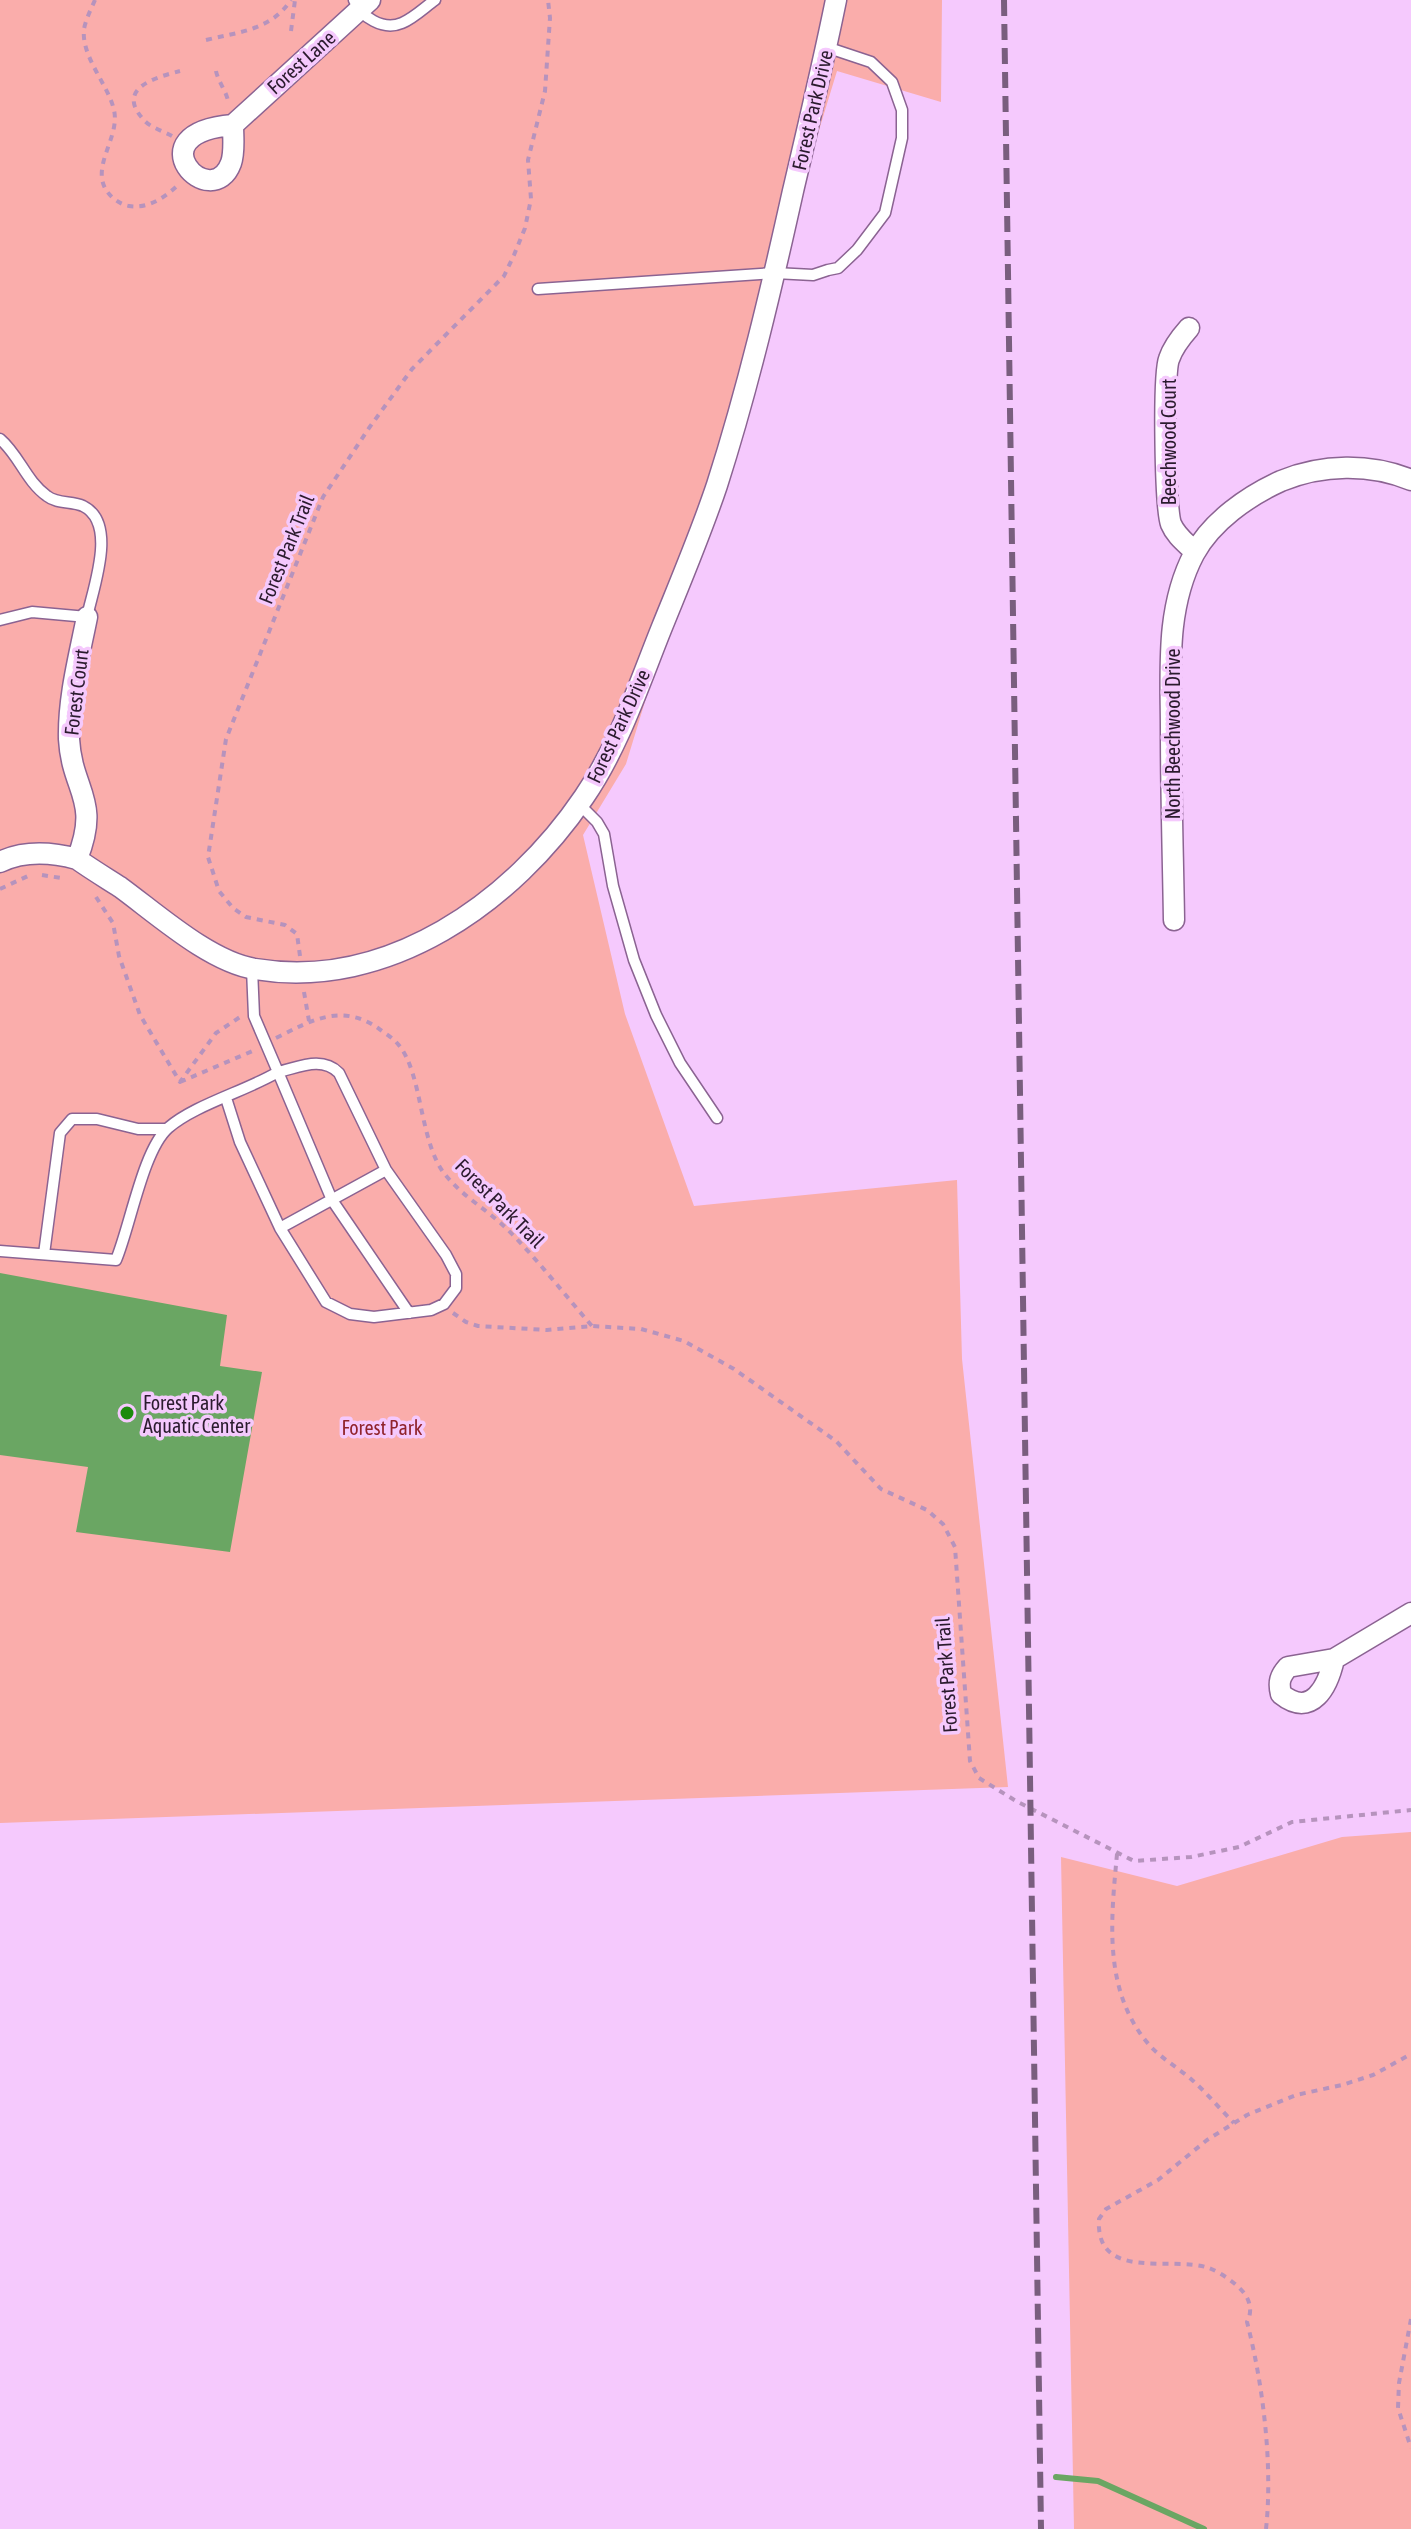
<svg xmlns="http://www.w3.org/2000/svg" width="1411" height="2529" font-family="'Asap Condensed',sans-serif">
<style>
.green{fill:#faadab}
.water{fill:#6aa663}
.lines{fill:none;stroke-linecap:round;stroke-linejoin:round}
.stream{stroke:#6aa663;stroke-width:6}
.lane-casing{stroke:#8b6392;stroke-width:13}
.street-casing{stroke:#8b6392;stroke-width:23}
.path{stroke:#b693bd;stroke-width:4;stroke-dasharray:6 6;stroke-linecap:butt}
.lane{stroke:#fff;stroke-width:10}
.street{stroke:#fff;stroke-width:20}
.rail{stroke:#795e7e;stroke-width:6;stroke-dasharray:16 8;stroke-linecap:butt}
.poi-dot{fill:#1d8b0d;stroke:#f5c9fd;stroke-width:3}
.labels{text-anchor:middle;dominant-baseline:central;stroke-width:7;stroke-linejoin:round;paint-order:stroke}
.street-label{font-size:20px;fill:#2b1b2e;stroke:#f5c9fd}
.poi-label{font-size:20px;fill:#2b1b2e;stroke:#f5c9fd;text-anchor:start}
.park-label{font-size:20px;fill:#90232b;stroke:#f5c9fd}
</style>
<rect width="100%" height="100%" fill="#f5c9fd"/>
<path class="green" d="M0,0h942l-1,102 -104,-31 -211,693 -43,71 42,179 69,192 263,-26 5,179 46,428 -1008,36z
M1411,1832v697h-337l-13,-672 116,29 165,-49z"/>
<path class="water" d="M0,1273l227,42 -7,51 42,6 -32,180 -154,-20 12,-65 -88,-12z"/>
<g class="lines">
<path class="stream" d="M1056,2477l42,4 106,48"/>
<defs>
<path id="lane" d="M354,0c7,17 29,31 48,23 12,-5 23,-16 33,-23
M538,289l237,-16 38,2 15,-5 10,-2 19,-18 28,-37 17,-75v-28l-10,-28 -21,-20 -45,-15
M0,439c19,16 26,42 47,57 10,8 25,5 36,10 35,17 10,82 4,111l-55,-5 -32,8
M579,804l18,18 7,12 9,52 21,74 22,55 24,48 37,55
M226,1098l14,44 40,86 46,74 24,12 24,3 57,-7 13,-6 12,-16v-14l-10,-19 -60,-85 -47,-97c-17,-17 -39,-6 -61,-1l54,128 77,113
M280,1228l106,-58
M0,1251l116,9c14,-33 27,-110 52,-132 26,-23 78,-37 110,-56l-24,-56 -2,-47
M44,1254l16,-121 12,-14h25l41,10h29"/>
<path id="street" d="M233,125c0,12 2,27 -2,38 -19,52 -99,-30 2,-38l137,-125
M1189,328c-8,9 -16,19 -20,31 -6,16 -4,149 2,165 5,12 15,19 24,28
M77,859c24,-60 -5,-67 -8,-120 -1,-41 10,-82 18,-122
M0,862c25,-12 51,-10 77,-3 14,10 29,19 43,28 37,27 90,75 135,82 133,22 258,-67 329,-172 35,-51 55,-113 78,-170 19,-47 39,-94 55,-142 31,-97 54,-195 76,-294 15,-64 30,-127 43,-191
M1174,920c-1,-63 -3,-125 -3,-188 0,-61 -6,-123 23,-178 18,-33 54,-58 87,-73 41,-17 89,-18 130,-1
M1334,1659c-6,27 -22,60 -53,35 -3,-12 -1,-18 7,-27l46,-8 77,-46"/>
</defs>
<use href="#lane" class="lane-casing"/>
<use href="#street" class="street-casing"/>
<path class="path" d="M95,0c-4,9 -9,19 -11,29 -3,28 24,55 30,81 7,30 -30,62 -1,88 5,4 10,7 16,8 20,3 36,-9 49,-21
M291,31l4,-31
M206,40c33,-8 65,-10 85,-40
M216,71c2,11 13,24 12,33
M172,136c-9,-5 -23,-9 -29,-17 -28,-31 14,-42 37,-48
M42,875l19,3
M0,889l30,-14
M96,897l17,26 6,33 21,59 40,67 36,-49 24,-16
M300,956l-3,-22 -12,-9 -39,-8 -13,-9 -14,-17 -11,-34 18,-118 97,-242 46,-69 43,-59 92,-93 10,-21 11,-27 6,-29 -3,-39 17,-69 5,-73 -2,-18
M304,992l5,29
M276,1038c36,-18 65,-35 102,-10 6,5 14,9 19,15 27,29 21,103 51,135 17,20 41,33 60,52 30,30 56,64 84,96
M180,1082l75,-32
M453,1313l13,9 12,4 69,4 45,-4 49,3 43,12 50,28 102,72 45,48 46,21 16,14 12,23 15,214 9,17 37,23 118,60 57,-4 48,-10 53,-25 119,-12
M1117,1854c-6,66 -15,140 35,194 11,11 26,20 39,31 15,13 29,30 43,44
M1411,2319l-12,64 -1,25 13,40
M1266,2529c7,-64 -3,-145 -19,-207 5,-9 4,-20 -3,-29 -7,-9 -24,-21 -35,-25 -36,-13 -114,15 -110,-49l7,-10 52,-29 49,-40 40,-25 49,-20 46,-10 31,-10 38,-21"/>
<use href="#lane" class="lane"/>
<use href="#street" class="street"/>
<path class="rail" d="M1004,0l37,2529"/>
</g>
<circle class="poi-dot" cx="127" cy="1413" r="8"/>
<g class="labels">
<g class="street-label">
<text transform="translate(301 62) rotate(-42)">Forest Lane</text>
<text transform="translate(812 110) rotate(-77)">Forest Park Drive</text>
<text transform="translate(1168 442) rotate(-90)">Beechwood Court</text>
<text transform="translate(286 549) rotate(-68)">Forest Park Trail</text>
<text transform="translate(76 692) rotate(-83)">Forest Court</text>
<text transform="translate(618 726) rotate(-65)">Forest Park Drive</text>
<text transform="translate(1172 734) rotate(-90)">North Beechwood Drive</text>
<text transform="translate(500 1203) rotate(45)">Forest Park Trail</text>
<text transform="translate(946 1675) rotate(-94)">Forest Park Trail</text>
</g>
<g class="poi-label">
<text x="143" y="1402">Forest Park<tspan x="143" dy="23">Aquatic Center</tspan></text>
</g>
<g class="park-label">
<text x="382" y="1427">Forest Park</text>
</g>
</g>
</svg>
